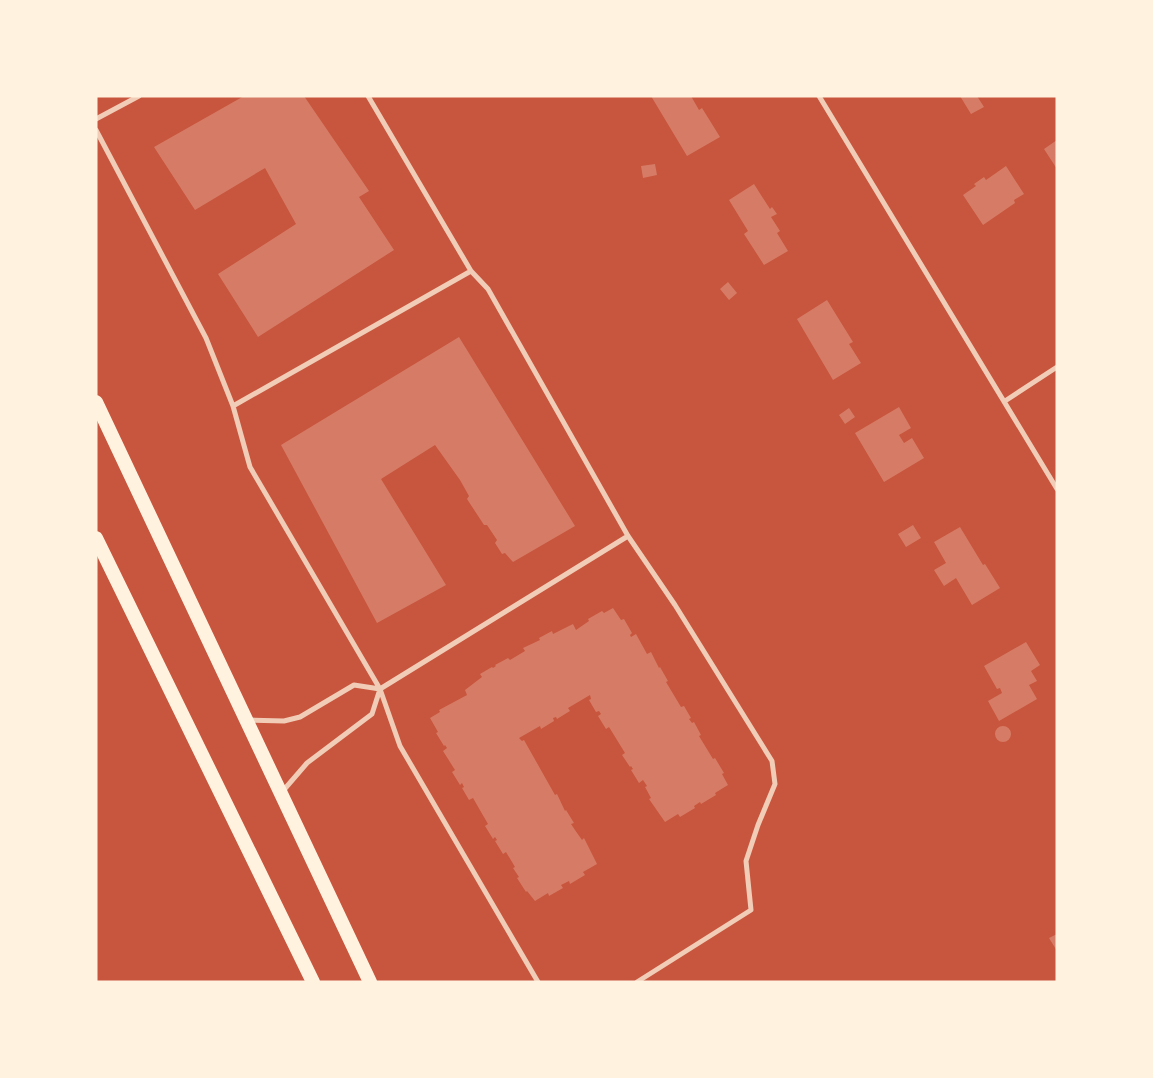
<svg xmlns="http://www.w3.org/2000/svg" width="1153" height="1078" font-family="Jost,sans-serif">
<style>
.building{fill:#d67c66}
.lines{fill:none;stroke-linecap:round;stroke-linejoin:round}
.minor{stroke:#f1ccb7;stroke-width:5}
.trunk{stroke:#fff3e0;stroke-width:14}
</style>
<rect width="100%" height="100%" fill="#c8553d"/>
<path class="building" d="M244,96h60l65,95 -10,6 35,53 -136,87 -40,-63 78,-50 -31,-56 -70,42 -41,-63z
M651,96h40l8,14 3,-2 18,29 -33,19z
M960,96h17l7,11 -13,7z
M1057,140v29l-13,-20z
M655,164l2,11 -14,3 -2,-12z
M1006,166l18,28 -10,6 1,3 -32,22 -20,-30 13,-9 -2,-2 10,-7 2,3z
M754,184l16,25 2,-2 5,7 -6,3 9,14 -3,2 11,18 -24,14 -20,-31 4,-3 -19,-31z
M728,282l9,11 -8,7 -9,-11z
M827,300l26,42 -4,2 12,19 -28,17 -36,-61z
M459,337l116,189 -62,36 -8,-9 -3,1 -7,-11 2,-3 -10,-15h-3l-17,-26 2,-3 -9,-16 -25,-35 -54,34 65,106 -69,38 -96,-178z
M899,407l12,21 -12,7 5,8 8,-5 12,20 -40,24 -29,-49z
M849,408l6,9 -10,7 -6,-9z
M913,525l8,13 -15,9 -8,-13z
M960,527l23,38 2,-1 15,24 -28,17 -16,-27 -12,8 -10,-16 12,-7 -12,-21z
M613,608l8,12 3,-1 8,14 -2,2 1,2 5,-3 11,20 4,-2 8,16 1,-1 8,14 -2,1 15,25 3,-1 7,12 -2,1 3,4 2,-1 7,13 -2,1 14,23 2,-1 9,15 -2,1 6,11 -13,8 1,2 -15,9 -1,-2 -6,4 1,2 -15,9 -2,-3 -13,8 -16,-23 2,-1 -6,-11 2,-1 -4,-6 -4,3 -8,-13 2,-1 -2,-3 -1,1 -8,-12 3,-2 -16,-26 -3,2 -8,-13 3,-2 -2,-3 -3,1 -7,-12 2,-1 -1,-4 -22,13 2,3 -13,8 -1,-2 -3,1 1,3 -13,8 -1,-3 -21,12 3,3 2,-1 31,55 2,-1 8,17 1,-1 8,13 -3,1 4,6 7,10 2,-2 13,26 -14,8 2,3 -15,9 -1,-3 -8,4 2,3 -14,8 -1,-3 -13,8 -8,-10 -1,1 -9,-14 2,-1 -6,-9 2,-1 -9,-15 -3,2 -8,-13 2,-1 -2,-3 -2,2 -8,-13 3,-2 -15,-26 -4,2 -7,-12 2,-1 -2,-4 -2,2 -8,-13 3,-2 -12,-19 4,-3 -2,-3 -1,1 -8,-13 2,-1 -8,-14 10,-6 -1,-2 28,-15 -2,-5 17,-13 -2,-3 12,-7 1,1 3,-2 -1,-1 13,-7 2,2 15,-9 -2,-3 17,-8 -1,-2 13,-7 1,3 20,-10 3,6 13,-9 -1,-2 14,-8 2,2z
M1026,642l14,23 -9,6 6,10 -8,4 8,14 -38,22 -11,-20 14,-8 -2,-5 -3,1 -13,-23z
M995 734a8 8 0 1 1 16 0a8 8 0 1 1-16 0Z
M1057,934v17l-8,-13z"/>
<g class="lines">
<path class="minor" d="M368,96l103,175 17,18 140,247 47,69 97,156 3,23 -17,41 -12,36 5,49 -114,72
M819,96l238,393
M96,119l43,-23
M96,130l110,208 27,68 17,61 130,222 20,57 138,236
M1005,401l52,-34
M233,406l238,-135
M248,720l36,1 16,-4 54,-32 26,4 248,-153
M282,792l25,-29 65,-49 8,-25"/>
<path class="trunk" d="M96,402l274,580
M96,538l217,444"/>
</g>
<rect width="1153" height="1078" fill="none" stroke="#fff3e0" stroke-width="195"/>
</svg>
